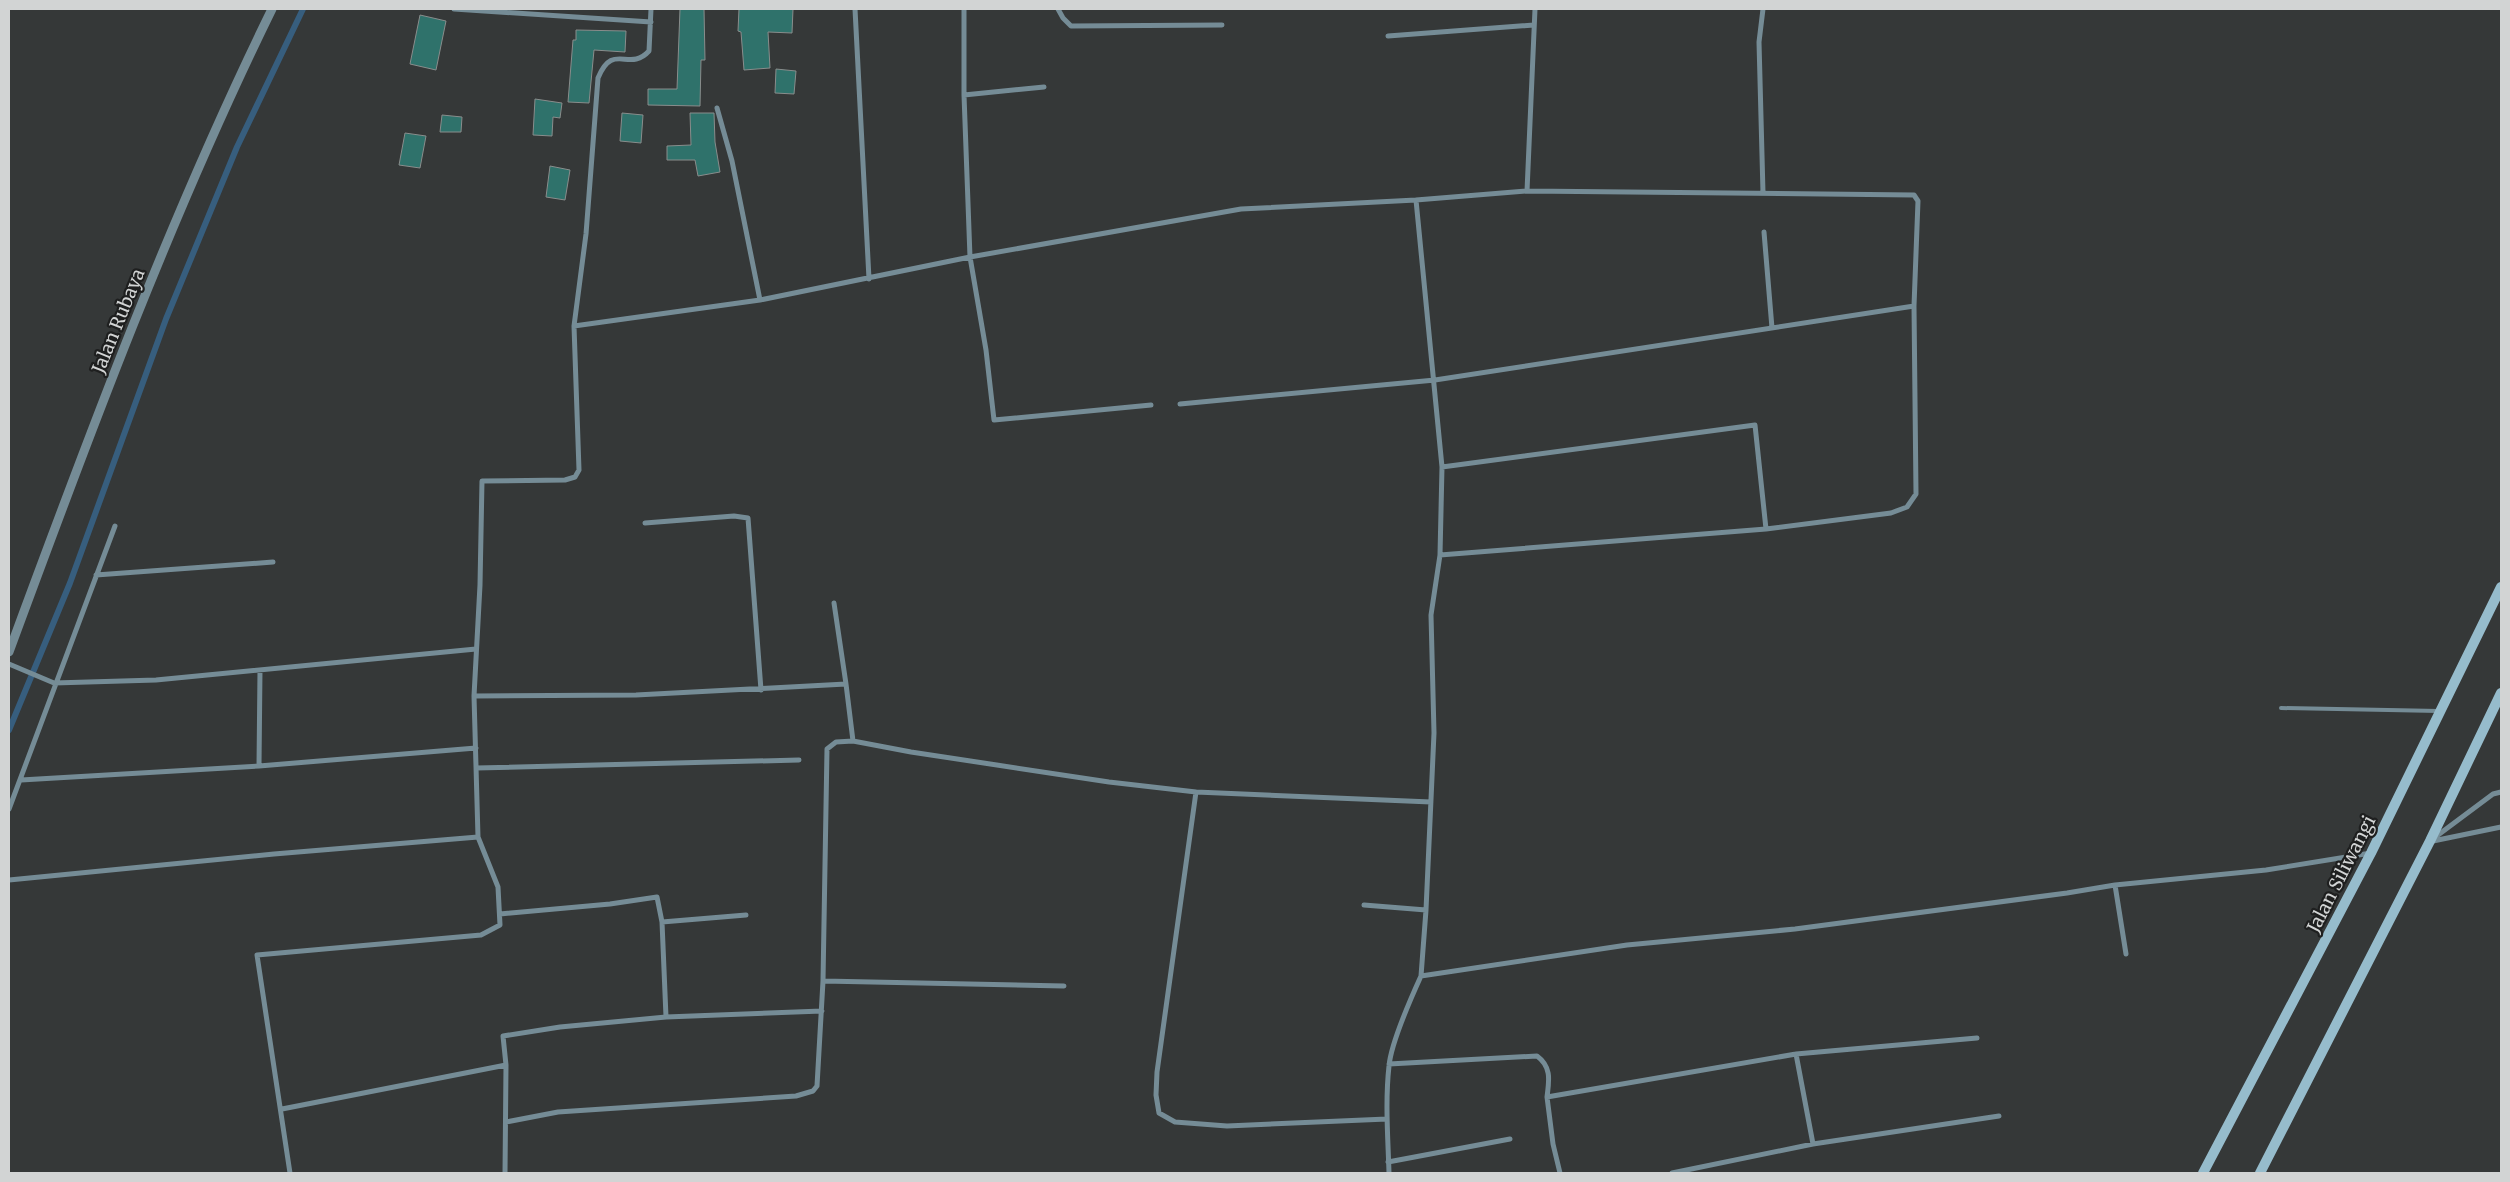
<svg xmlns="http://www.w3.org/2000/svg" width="2510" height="1182" font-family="Merriweather,serif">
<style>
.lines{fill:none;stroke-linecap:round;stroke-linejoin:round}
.stream{stroke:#375e7e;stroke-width:6}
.building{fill:#2f726b;stroke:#898d8c}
.service{stroke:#758c96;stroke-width:4}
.minor{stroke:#758c96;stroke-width:5}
.tertiary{stroke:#758c96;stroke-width:9}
.secondary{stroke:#96bccc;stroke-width:10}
.labels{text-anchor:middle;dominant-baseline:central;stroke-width:4.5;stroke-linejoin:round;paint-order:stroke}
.street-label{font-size:18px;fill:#d2d4d4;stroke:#1e1f1f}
</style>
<rect width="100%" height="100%" fill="#353838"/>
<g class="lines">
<path class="stream" d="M9,730l61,-147 96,-264 71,-172 66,-138"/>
</g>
<path class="building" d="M680,9h24l1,51h-4l-1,46 -52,-1v-16h29z
M739,9h54l-1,24 -24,-1 2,36 -26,2 -3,-38 -3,-1z
M420,15l26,6 -10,49 -26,-6z
M576,30l50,1 -1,21 -31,-2 -5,53 -21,-1 5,-62h3z
M776,69l20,2 -2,23 -19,-1z
M535,99l27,4 -2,15 -7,-1 -1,19 -19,-1z
M622,113l21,2 -2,28 -21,-2z
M690,113h24l1,29 5,30 -22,4 -3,-16h-28v-14l24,-1z
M442,115l20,2 -1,15h-21z
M405,133l21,3 -6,32 -21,-3z
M550,166l20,4 -5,30 -19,-3z"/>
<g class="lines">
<path class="service" d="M2281,708l158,3"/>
<path class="minor" d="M454,9l197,13
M855,9l14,270
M1058,9l5,9 8,8 151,-1
M1388,36l146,-11
M1044,87l-80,8 6,162 16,93 8,70 157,-15
M964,95v-86
M717,108l15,53 28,139
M1527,191l8,-182
M1763,193l-4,-151 4,-33
M1416,200l26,267 -2,88 -9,60 3,118 -8,177 -5,66
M1764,232l8,96
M574,326l186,-26 210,-43 271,-48 175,-9 111,-9 387,4 4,6 -4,105 2,188 -9,13 -16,6 -125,16 -326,26
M1180,404l255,-24 479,-74
M1442,467l313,-42 11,104
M645,523l89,-7 14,2 13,172
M96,575l177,-13
M834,603l12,81
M9,664l45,19 102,-3 320,-31
M474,696l162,-1 210,-11 7,57
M259,766l1,-96
M476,768l323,-8
M21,780l238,-14 217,-18
M9,809l106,-283
M2434,838l59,-44 8,-2
M2433,841l68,-14
M9,880l265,-26 204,-17
M2115,885l11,69
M1364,905l62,5
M500,914l110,-10 47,-7 5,25 4,95
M662,922l84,-7
M823,981l241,5
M1796,1054l17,90
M1389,1064l148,-8c15,11 12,25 10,41l249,-43 181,-16
M1547,1097l6,47 7,29
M282,1109l224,-44
M1387,1119l-160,7 -52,-4 -16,-9 -3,-18 1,-23 39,-280 235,10
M506,1122l52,-10 238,-16 17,-5 4,-5 6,-105 4,-232 9,-7 17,-1 58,11 198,30 87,10
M1388,1162l122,-23
M290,1173l-33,-218 224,-20 19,-10 -2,-38 -20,-50 -4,-141 6,-111 2,-104 83,-1 10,-3 4,-7 -5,-144 12,-92 12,-156c15,-37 31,-5 51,-27l2,-42
M505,1173l1,-108 -3,-29 57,-9 106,-10 156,-6
M1389,1173c-1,-35 -4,-71 0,-107 2,-23 22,-68 32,-90l206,-31 168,-16 272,-36 48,-8 151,-15 105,-17
M1672,1173l141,-29 186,-28"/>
<path class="tertiary" d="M9,652c80,-217 161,-435 263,-643"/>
<path class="secondary" d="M2203,1173l168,-320 130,-266
M2260,1173l170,-332 71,-148"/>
</g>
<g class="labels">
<g class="street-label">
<text transform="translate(118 321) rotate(-68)">Jalan Rubaya</text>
<text transform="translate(2341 874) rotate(-63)">Jalan Siliwangi</text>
</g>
</g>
<rect width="2510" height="1182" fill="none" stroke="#d2d4d4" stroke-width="20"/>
</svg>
